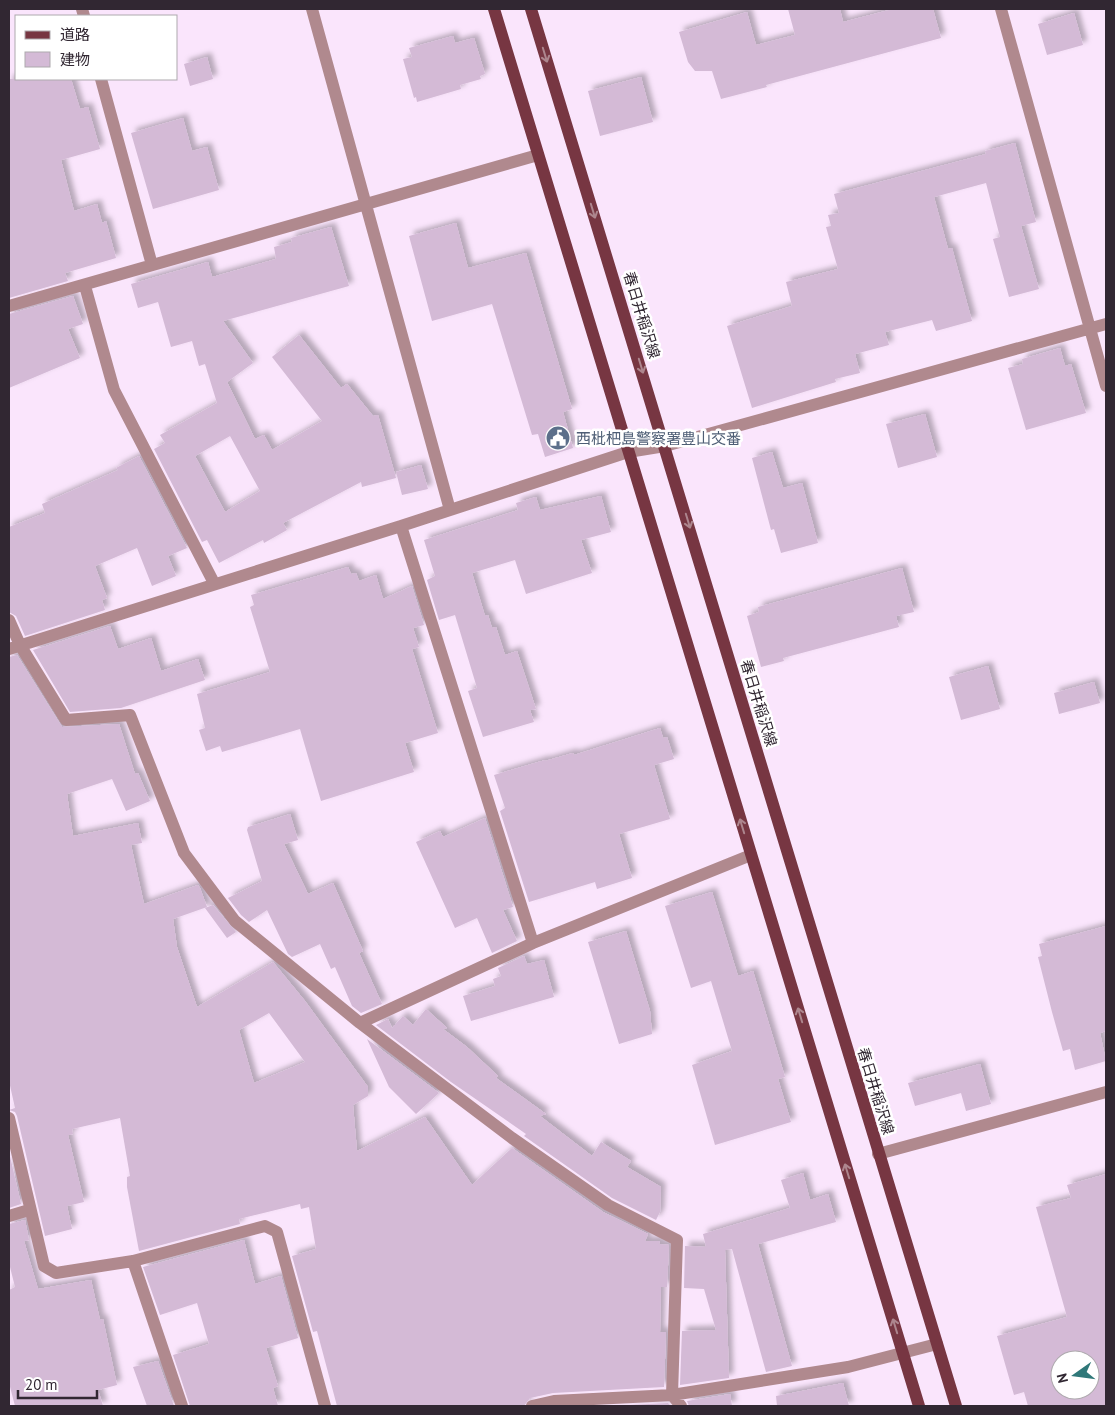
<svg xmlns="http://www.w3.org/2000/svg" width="1115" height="1415" font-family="'PT Sans','Noto Sans JP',sans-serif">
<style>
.building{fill:#d4bad6;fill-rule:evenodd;filter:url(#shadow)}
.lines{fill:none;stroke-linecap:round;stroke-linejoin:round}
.minor{stroke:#b0898e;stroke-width:12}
.primary{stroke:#773642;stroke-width:12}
.oneway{stroke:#ad868e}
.labels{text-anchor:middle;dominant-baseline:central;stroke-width:5;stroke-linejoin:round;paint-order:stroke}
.street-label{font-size:15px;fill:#312732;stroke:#fff}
.service-label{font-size:15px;fill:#4e5e75;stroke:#fff;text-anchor:start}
</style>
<defs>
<filter id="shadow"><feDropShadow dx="4.5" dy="-4.5" stdDeviation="2.5" flood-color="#0004"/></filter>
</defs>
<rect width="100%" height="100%" fill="#fae5fc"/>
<path class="building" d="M788,9h52l3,13 50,-13h40l8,29 -175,47 1,2 -46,12 -9,-28h-17l-7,-9 -9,-30 68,-20 9,33 39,-10z
M1074,13l9,32 -36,10 -9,-31z
M453,36l2,7 19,-5 11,36 -5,2 1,3 -21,6 1,4 -44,13 -1,-5 -2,1 -11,-39 9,-2 -3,-9z
M207,57l6,22 -23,7 -6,-22z
M641,77l12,45 -53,14 -12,-45z
M9,79h62l9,30 8,-2 12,42 -39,11 13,51 23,-7 5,19 4,-2 10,37 -51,15 3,8 -59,17z
M183,118l9,33 15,-4 12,43 -66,19 -22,-76z
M1015,143l21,79 -15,4 18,63 -30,8 -16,-58 7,-2 -14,-54 -52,14 14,52 4,-1 20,73 -36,10 -4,-11 -47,12 4,13 -34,9 5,19 -25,6 1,3 -84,26 -25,-82 65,-20 -6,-24 52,-13 -12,-42 5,-1 -3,-11 11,-2 -5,-19 152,-40 -1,-3z
M456,223l12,45 58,-15 46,156 -9,3 10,36 -28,9 -7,-23 -6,1 -40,-131 -60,17 -23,-85z
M331,227l18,59 -126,35 30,42 -26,19 28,57 9,-4 8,15 50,-29 -50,-64 27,-22 42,53 6,-4 26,32 5,-1 18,63 -34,9 -1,-5 -78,41 4,7 -23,13 -1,-3 -44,23 -12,-23 -5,2 -48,-93 11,-6 -5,-8 57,-32 -12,-39 -6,2 -7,-25 -21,6 -13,-45 -20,6 -7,-24 77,-22 4,15 64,-18 -2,-12 18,-5 -1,-4zM230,436l30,55 -35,21 -30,-56z
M73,296l10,28 -15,5 12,29 -71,30v-74z
M1060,348l5,18 6,-2 15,49 -60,17 -18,-62 15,-4 -1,-5z
M925,414l12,43 -39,11 -12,-44z
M772,452l11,36 19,-5 16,60 -37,10 -7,-24 -3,1 -19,-72z
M139,456l48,92 -19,8 8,20 -24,10 -15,-38 -42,18 12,32 -5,2 3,10 -80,26 -9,-20 -7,-4v-85l36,-14 -3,-9 76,-34 -2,-2z
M421,465l7,24 -26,6 -6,-23z
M601,496l10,36 -30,8 11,33 -66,21 -11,-34 -43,13 13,43 3,-1 4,13 4,-1 9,28 12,-4 19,58 -6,1 4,12 -51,15 -15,-46 9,-3 -22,-73 -16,5 -12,-40 8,-4 -11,-36 94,-30 -2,-7 20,-6 4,13z
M348,567l3,7 5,-1 3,8 17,-6 7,24 29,-13 12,39 -11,3 6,19 -7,2 26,84 -33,10 9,29 -93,29 -21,-72 -78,23 -2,-6 -14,5 -7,-21 6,-2 -8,-34 73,-22 -20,-65 4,-2 -3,-10z
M902,568l12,44 -18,4 3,11 -116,31 1,3 -23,6 -14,-51 12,-4 -1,-5z
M110,626l8,23 33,-11 10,33 37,-12 7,21 -84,28 -51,4 -37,-62z
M17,655l45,72 57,-3 16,50 3,-1 12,28 -24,10 -14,-32 -45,15 6,42 65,-13 4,20 -11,2 13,59 54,-19 2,3 7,19 -34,12 4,28 20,60 76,-45 32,39 63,86v9l-15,9 4,46 68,-34 47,68 40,-37 91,64 45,22 -3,7h15l-1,3 10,1 -2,42h-6l-1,45h6l-2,55 -111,6 -23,5 -6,8h-187l-20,-75 -4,1 -21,-76 24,-7 -7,-42 -8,2 -1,-5 -61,15 1,5 -101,27 -12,-64v-10l3,-1 -10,-58 -48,11 1,5 -5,1 16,67 -17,4 5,23 -27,7 -28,-120 -2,-4 -6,-2 6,-2 -6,-27v-424zM269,1013l36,49 -51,21 -15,-53z
M988,666l12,43 -39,11 -12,-43z
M1094,682l6,21 -41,11 -5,-21z
M660,728l3,10 4,-1 7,22 -20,6 16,54 -51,15 13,44 -35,11 -2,-7 -66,20 -29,-91 5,-3 -11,-33 51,-15v1l28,-8 1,2z
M290,814l8,26 -14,4 24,50 25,-11 30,68 -4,2 23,51 -21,9 -9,-7 -17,-39 -4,2 -11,-25 -28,13 -4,-3 -21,-44 -18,12 -8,-7 -13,-17 34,-17 -15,-51 1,-3z
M485,818l28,89 -10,3 14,31 -25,12 -15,-35 -22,10 -39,-86 24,-11 3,6z
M712,892l26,84 15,-5 32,106 -7,2 13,43 -76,23 -23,-80 40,-14 -21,-70 -20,7 -26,-82z
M213,905l23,27 -9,6 -22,-30z
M1106,926v105l-6,2 6,28 -31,9 -5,-21 -7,2 -11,-39 -14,-55 4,-1 -3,-12z
M626,931l24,80 2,23 -33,10 -31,-102z
M524,956l3,8 17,-4 10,37 -83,24 -8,-25 32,-10 -2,-7 8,-3 -3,-8z
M426,1009l21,19 -4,1 24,18 31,29 -2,2 50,36 -6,2 52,40 9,-14 30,19 -4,6 34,20 -1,25 -4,8 -44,-22 -88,-62 2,-2 -75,-52 -75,-57 12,-6 4,9 11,-12 10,9z
M367,1039l72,54 -23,21 -27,-27z
M980,1064l11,40 -25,7 -5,-18 -46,13 -7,-23z
M9,1152l12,52 -12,4z
M803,1173l7,27 18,-6 8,28 -78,22 34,122 -26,6 -34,-123 -7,1 4,128 -49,7 2,-54 34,-1 -12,-41 -20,-1 1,-42 21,1 -3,-13 87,-26 -9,-28z
M1106,1174v232h-78l-4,-14 -10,3 -17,-59 70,-19 -31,-110 35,-9 -4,-13zM1060,1360h30v30h-30z
M25,1220l4,20 -5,1 14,48 53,-9 9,40 3,-1 14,66 -19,5 5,16h-88l-6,-23v-93l6,-3 -6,-24v-39z
M244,1240l11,44 26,-8 17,62 -32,10 12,38 -5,2 5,18h-88l-17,-51 36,-11 -12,-41 -37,12 -17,-48z
M158,1361l16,45h-27l-14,-39z
M843,1383l6,23h-72l-1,-10z
M730,1394l2,12h-43l-2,-5z
M668,1403l3,3h-60z"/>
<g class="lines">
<path class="minor" d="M82,9l2,7
M312,9l138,501
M1001,9l105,377
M101,79l51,186
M85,286l29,104 100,193
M9,306l529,-151
M401,526l132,417
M9,620l11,25 46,75 64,-5 54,138 51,68 125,102 152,115 96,67 69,35 -5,155 9,11
M9,649l392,-123 227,-74 37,-6 441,-122
M360,1023l173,-80 218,-88
M9,1118l35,148 12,7 77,-12 132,-35 12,6 48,174
M878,1154l228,-62
M9,1216l20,-6
M133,1261l49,145
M532,1406l22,-5 118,-6 176,-28 89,-23"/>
<path class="primary" d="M494,9l425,1397
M531,9l425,1397"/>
</g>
<defs><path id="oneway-shaft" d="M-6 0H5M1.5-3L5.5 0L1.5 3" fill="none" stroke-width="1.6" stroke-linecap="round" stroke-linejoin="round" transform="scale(1.25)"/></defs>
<g class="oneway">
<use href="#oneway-shaft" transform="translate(545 55) rotate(73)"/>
<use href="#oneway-shaft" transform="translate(593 211) rotate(73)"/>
<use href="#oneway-shaft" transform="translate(641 366) rotate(73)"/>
<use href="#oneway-shaft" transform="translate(688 521) rotate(73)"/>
<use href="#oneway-shaft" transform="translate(742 826) rotate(-107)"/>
<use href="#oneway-shaft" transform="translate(800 1015) rotate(-107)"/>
<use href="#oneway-shaft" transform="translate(847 1171) rotate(-107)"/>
<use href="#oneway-shaft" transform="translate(895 1326) rotate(-107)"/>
</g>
<defs>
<symbol id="civic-disc" viewBox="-11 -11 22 22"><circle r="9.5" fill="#5c6f8a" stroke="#fff"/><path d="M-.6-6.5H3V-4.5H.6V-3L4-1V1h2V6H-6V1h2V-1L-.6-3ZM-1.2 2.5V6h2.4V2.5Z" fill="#fff"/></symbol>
</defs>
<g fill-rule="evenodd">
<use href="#civic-disc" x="544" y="424" width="28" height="28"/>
</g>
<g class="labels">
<g class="street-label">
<text transform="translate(642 315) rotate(73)">春日井稲沢線</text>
<text transform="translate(759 703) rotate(73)">春日井稲沢線</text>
<text transform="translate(876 1091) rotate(73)">春日井稲沢線</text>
</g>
<g class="service-label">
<text x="576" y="438">西枇杷島警察署豊山交番</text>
</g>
</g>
<rect width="1115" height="1415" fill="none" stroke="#312732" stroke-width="20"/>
<rect x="15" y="15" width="162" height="65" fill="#ffffff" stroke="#ada9ad"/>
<rect x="25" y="31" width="25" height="8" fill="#773642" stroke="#ada9ad"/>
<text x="60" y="40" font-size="15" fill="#312732">道路</text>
<rect x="25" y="52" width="25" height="15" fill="#d4bad6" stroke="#ada9ad"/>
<text x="60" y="65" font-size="15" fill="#312732">建物</text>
<g transform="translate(1075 1375) rotate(256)"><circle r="24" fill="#ffffff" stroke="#ada9ad"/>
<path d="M0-4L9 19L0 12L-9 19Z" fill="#2f7879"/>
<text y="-8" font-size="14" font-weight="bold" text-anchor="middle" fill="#312732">N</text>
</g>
<path d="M18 1390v8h79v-8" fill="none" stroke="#312732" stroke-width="2.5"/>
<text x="25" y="1390" font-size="15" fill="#312732" stroke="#ffffff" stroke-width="4" paint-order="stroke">20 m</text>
</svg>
